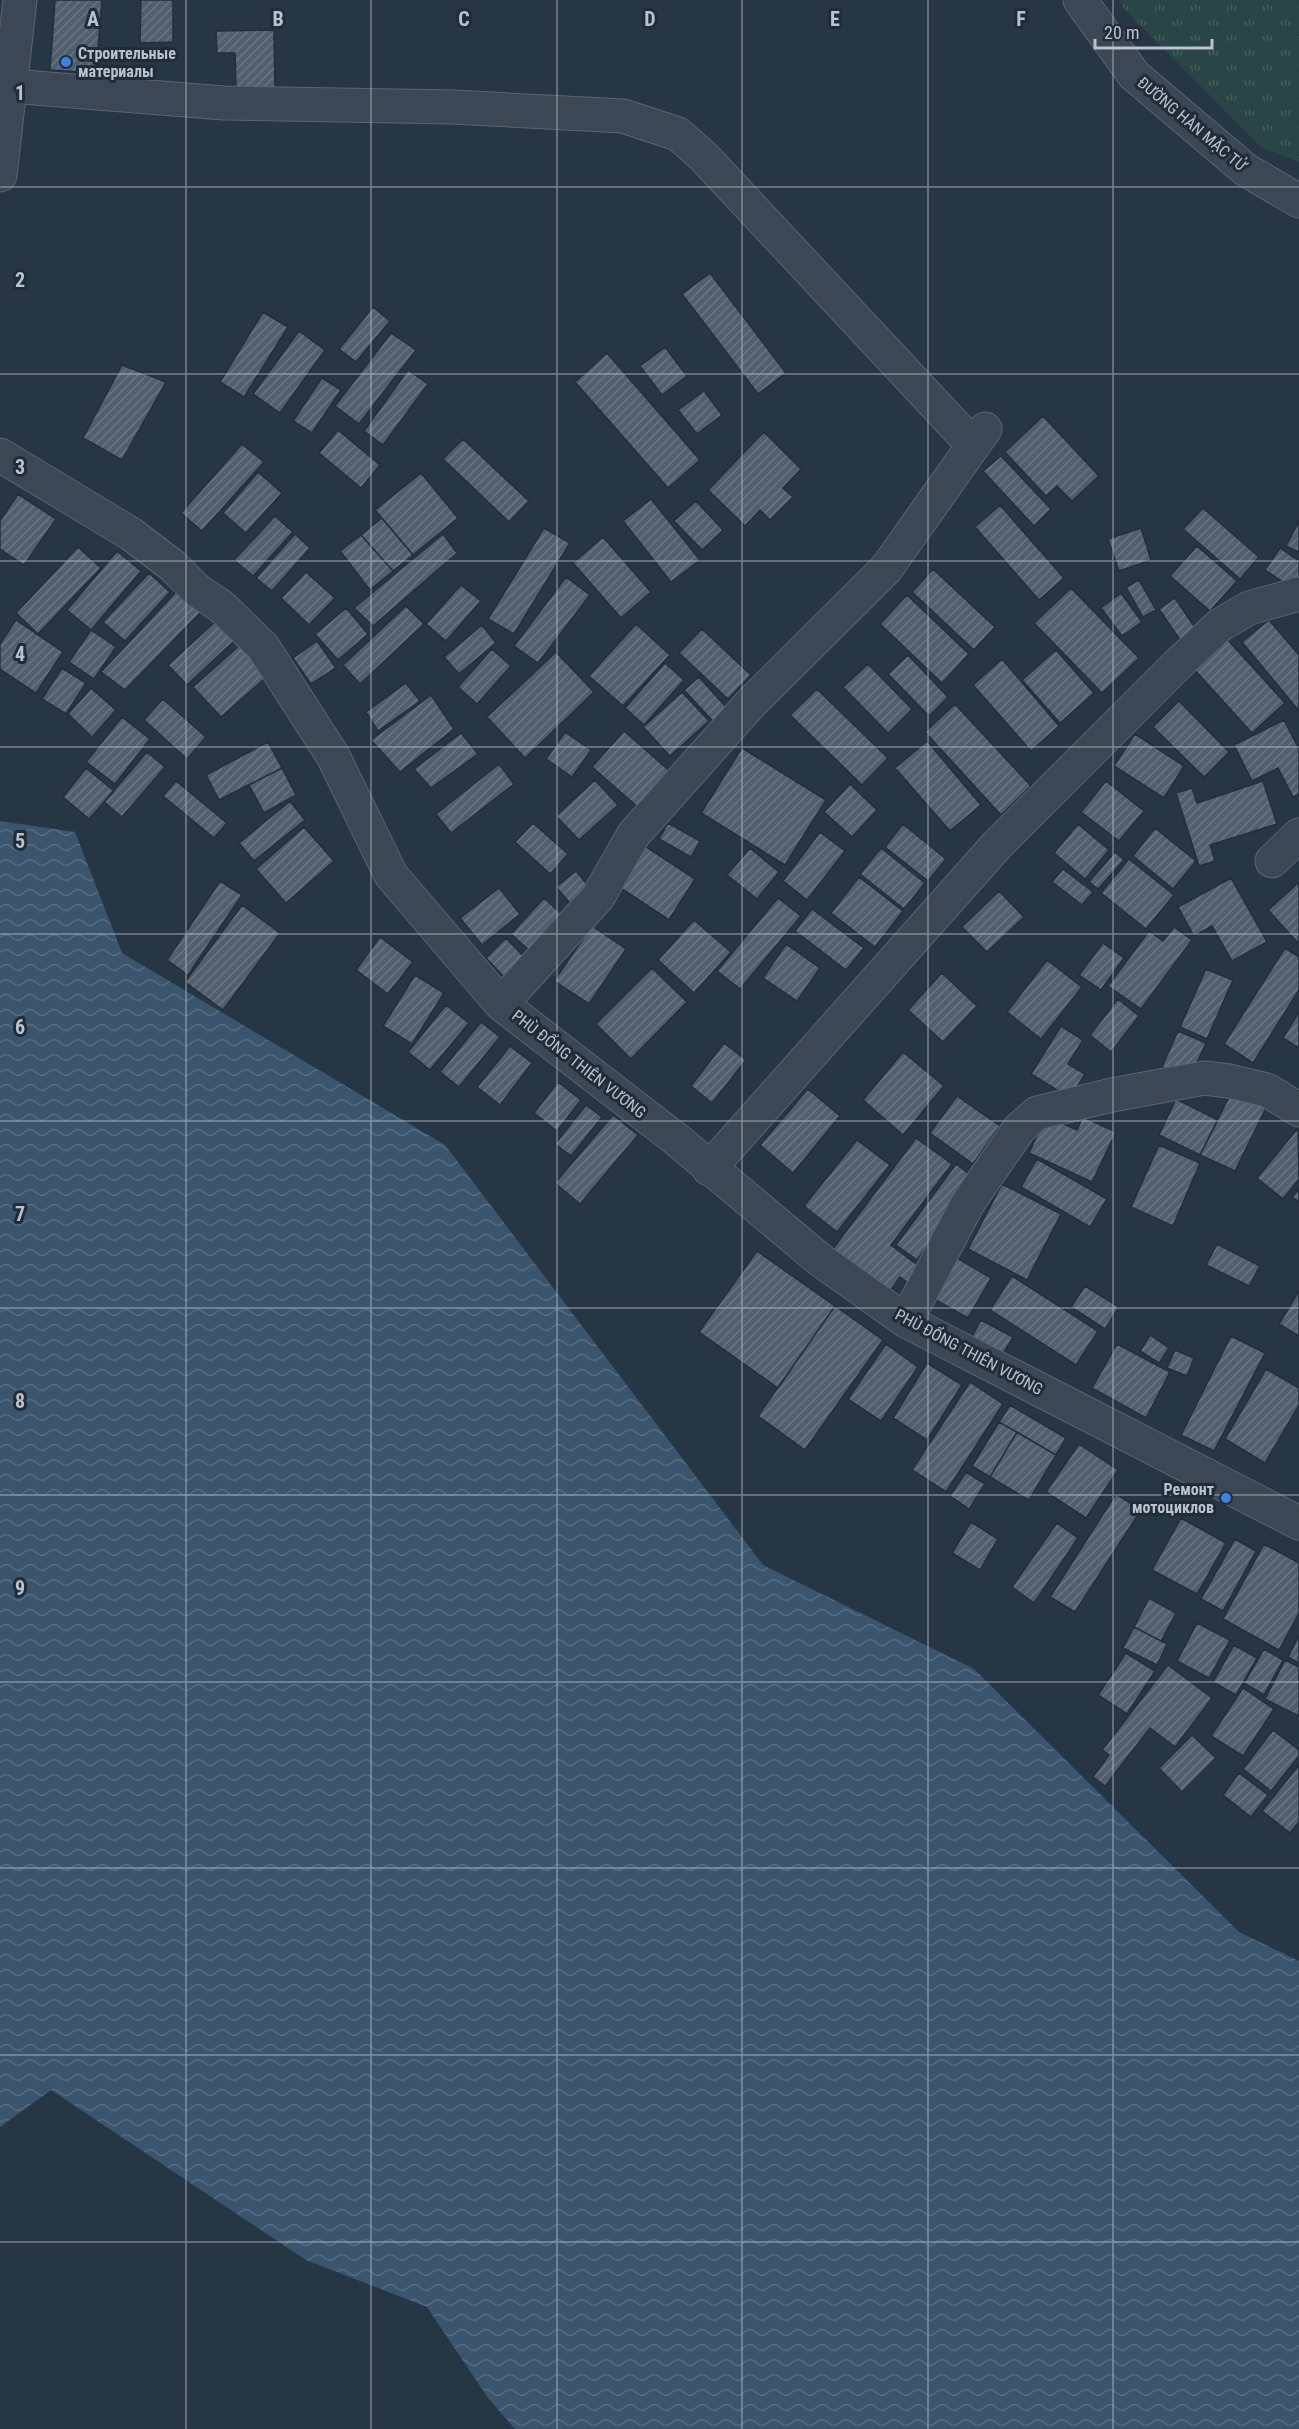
<svg xmlns="http://www.w3.org/2000/svg" width="1299" height="2429" font-family="'Roboto Condensed',sans-serif">
<style>
.grass{fill:url(#grass-tufts)}
.water{fill:url(#water-waves)}
.building{fill:url(#building-hatch);stroke:#222e3b;stroke-width:1.5}
.lines{fill:none;stroke-linecap:round;stroke-linejoin:round}
.street-casing{stroke:#5a6571;stroke-width:35}
.street{stroke:#3b4754;stroke-width:33}
.grid{fill:none;stroke:#b9c2cd;stroke-width:1.5;stroke-opacity:0.55}
.shop-dot{fill:#3f7fe0;stroke:#202c3a;stroke-width:2}
.labels{text-anchor:middle;dominant-baseline:central;stroke-width:6;stroke-linejoin:round;paint-order:stroke}
.poi-label{font-size:16px;font-weight:bold;fill:#b9c2cd;stroke:#202c3a;text-anchor:start}
.street-label{font-size:16px;fill:#b9c2cd;stroke:#202c3a}
.grid-label{font-size:20px;text-anchor:middle;font-weight:bold;fill:#b9c2cd;stroke:#202c3a;stroke-width:6;stroke-linejoin:round;paint-order:stroke}
</style>
<defs>
<pattern id="grass-tufts" width="24" height="20" patternUnits="userSpaceOnUse" patternTransform="scale(1.5)"><rect width="24" height="20" fill="#294546"/><path d="M3 7l-1-3M5 7V3M7 7l1-3M15 17l-1-3M17 17v-4M19 17l1-3" fill="none" stroke="#465e60"/></pattern>
<pattern id="water-waves" width="16" height="10" patternUnits="userSpaceOnUse" patternTransform="scale(1.5)"><rect width="16" height="10" fill="#3c556e"/><path d="M0 5q4-4 8 0t8 0" fill="none" stroke="#566c82"/></pattern>
<pattern id="building-hatch" width="6" height="6" patternUnits="userSpaceOnUse" patternTransform="scale(1.5)"><rect width="6" height="6" fill="#505f70"/><path d="M-1 1l2-2M0 6l6-6M5 7l2-2" fill="none" stroke="#677483"/></pattern>
</defs>
<rect width="100%" height="100%" fill="#273645"/>
<path class="grass" d="M1120,0h179v162l-38,-15 -137,-138z"/>
<path class="water" d="M0,821l75,11 47,121 323,192 318,420 211,104 265,263 60,29v468h-784l-27,-31 -61,-91 -121,-47 -255,-170 -51,37z"/>
<path class="building" d="M55,0h47l-6,73 -46,-3z
M141,0h32v42l-33,1z
M274,30l1,59 -39,1 -1,-37h-18l-1,-22z
M710,273l76,100 -28,21 -76,-100z
M373,307l17,14 -34,41 -17,-13z
M263,312l25,15 -44,70 -24,-15z
M299,331l26,19 -45,63 -27,-19z
M391,333l25,17 -57,74 -24,-18z
M665,347l22,29 -25,19 -22,-29z
M607,353l93,107 -32,28 -93,-106z
M122,365l44,17 -44,78 -39,-22z
M408,370l20,14 -45,61 -19,-14z
M322,378l19,12 -29,43 -19,-12z
M704,391l18,24 -25,19 -19,-24z
M1043,416l56,60 -27,25 -15,-15 -11,10 -41,-44z
M338,430l42,35 -19,23 -42,-35z
M764,432l37,37 -18,19 10,9 -23,23 -10,-10 -15,16 -37,-36z
M463,439l66,62 -20,21 -66,-63z
M242,444l22,18 -62,69 -21,-18z
M1001,456l50,53 -17,17 -51,-55z
M258,472l24,21 -36,40 -23,-20z
M421,473l37,45 -45,37 -38,-45z
M18,494l38,25 -32,46 -24,-16v-28z
M651,499l49,61 -29,22 -48,-61z
M696,501l27,29 -21,20 -28,-29z
M1000,505l64,73 -25,22 -64,-73z
M1203,508l56,49 -19,22 -57,-50z
M275,516l18,16 -40,44 -19,-16z
M382,518l31,37 -20,16 -32,-36z
M1299,521v31l-13,-6z
M544,528l26,15 -56,91 -26,-15z
M1141,528l10,32 -32,11 -11,-32z
M295,534l15,14 -38,43 -16,-13z
M443,534l14,19 -84,73 -19,-18z
M361,535l32,36 -23,19 -30,-39z
M603,537l48,55 -30,26 -48,-55z
M1197,546l40,35 -27,30 -40,-35z
M78,547l23,21 -63,66 -22,-21z
M1280,548l19,13v32l-34,-23z
M117,551l24,20 -50,59 -24,-20z
M933,569l62,58 -21,23 -62,-58z
M306,572l29,26 -26,27 -28,-27z
M149,573l21,19 -45,49 -22,-19z
M566,577l24,18 -52,68 -24,-17z
M1139,580l17,30 -13,7 -17,-30z
M461,585l20,16 -35,40 -20,-17z
M1071,588l68,70 -37,35 -68,-70z
M176,592l25,20 -76,78 -24,-18z
M1121,593l21,29 -20,14 -21,-28z
M907,595l62,59 -27,29 -62,-59z
M1175,598l21,31 -16,11 -21,-31z
M406,606l18,18 -64,60 -17,-19z
M346,608l22,26 -30,26 -23,-26z
M16,620l47,32 -27,41 -36,-24v-25z
M1269,620l30,35v56l-57,-69z
M216,621l18,20 -47,44 -19,-20z
M636,624l34,31 -47,51 -34,-30z
M482,625l14,18 -37,31 -15,-17z
M702,629l49,46 -23,24 -49,-46z
M91,630l25,17 -22,32 -25,-17z
M1226,638l59,65 -33,30 -59,-65z
M317,641l19,27 -25,16 -18,-26z
M242,643l28,31 -49,43 -28,-30z
M492,649l19,17 -34,38 -19,-17z
M1056,650l38,43 -34,30 -38,-43z
M556,652l38,40 -69,66 -38,-41z
M908,655l40,42 -19,19 -41,-42z
M1002,659l57,67 -28,25 -58,-66z
M665,663l19,17 -40,45 -19,-17z
M868,664l44,45 -24,24 -45,-46z
M62,668l24,15 -20,31 -24,-15z
M699,677l36,40 -14,13 -37,-40z
M406,683l14,18 -42,30 -12,-19z
M91,688l25,22 -24,27 -24,-23z
M817,689l71,69 -26,27 -72,-70z
M682,692l27,29 -39,35 -27,-29z
M431,695l23,34 -54,43 -29,-32z
M163,699l43,38 -19,22 -43,-39z
M1179,701l50,51 -25,25 -51,-50z
M955,704l76,82 -30,29 -76,-83z
M122,717l28,22 -35,45 -29,-22z
M1284,720l15,29v45l-6,3 -15,-29 -26,13 -18,-36z
M624,731l48,42 -32,36 -48,-42z
M565,732l26,18 -19,27 -26,-18z
M461,733l17,21 -47,34 -17,-19z
M1135,734l49,32 -20,32 -50,-32z
M927,741l54,64 -31,26 -55,-63z
M268,742l14,26 -63,32 -13,-25z
M742,748l84,52 -41,65 -84,-52z
M147,752l18,15 -43,50 -18,-15z
M499,764l15,20 -63,49 -15,-19z
M86,768l28,23 -25,28 -26,-22z
M282,768l14,27 -32,18 -15,-28z
M595,780l23,25 -39,35 -23,-24z
M176,781l51,42 -13,15 -51,-42z
M1106,781l38,30 -25,30 -38,-29z
M1263,781l14,43 -67,21 5,16 -16,5 -23,-73 16,-5 5,15z
M850,784l27,26 -25,27 -28,-25z
M290,801l15,19 -51,41 -15,-18z
M533,823l35,31 -18,20 -35,-32z
M668,823l32,18 -9,16 -32,-18z
M903,824l43,35 -18,22 -43,-34z
M1078,824l31,26 -24,29 -31,-26z
M304,827l30,34 -48,42 -30,-34z
M1155,828l41,33 -23,28 -40,-33z
M820,832l25,19 -38,49 -24,-19z
M639,842l56,37 -26,41 -56,-37z
M750,848l29,24 -22,27 -30,-24z
M881,848l44,35 -21,26 -44,-35z
M1115,852l9,8 -26,29 -9,-7z
M1129,859l45,36 -28,34 -45,-36z
M1063,869l30,23 -11,13 -30,-23z
M576,871l19,23 -20,15 -19,-22z
M859,877l44,34 -28,36 -44,-34z
M1231,878l36,64 -35,19 -20,-35 -18,10 -16,-29z
M220,881l22,14 -54,80 -21,-15z
M1299,882v62l-31,-34z
M499,888l21,26 -38,31 -22,-27z
M999,891l25,26 -37,35 -25,-25z
M544,898l22,20 -33,36 -22,-20z
M778,898l23,18 -61,73 -23,-18z
M242,905l38,28 -57,77 -38,-28z
M812,909l52,39 -18,22 -51,-39z
M694,920l37,32 -37,41 -36,-33z
M592,926l34,23 -37,55 -35,-23z
M1174,927l18,13 -51,69 -33,-23 41,-55 14,10z
M380,937l33,25 -25,32 -32,-24z
M506,938l20,21 -20,20 -20,-21z
M1103,943l21,15 -23,32 -22,-15z
M786,944l34,24 -23,33 -34,-23z
M1285,948l14,9v33l-46,73 -29,-19z
M1047,960l35,27 -41,52 -34,-27z
M652,968l35,34 -56,57 -35,-35z
M1206,969l27,11 -26,59 -27,-12z
M942,973l35,33 -34,36 -35,-32z
M415,975l29,18 -32,51 -29,-18z
M1118,999l21,17 -28,36 -21,-17z
M446,1005l23,18 -39,47 -22,-18z
M1299,1012v36l-16,-10z
M481,1022l19,15 -41,50 -19,-15z
M1061,1026l22,14 -15,24 17,10 -15,24 -39,-24z
M1178,1031l28,12 -16,35 -28,-11z
M724,1043l22,17 -34,43 -21,-17z
M510,1046l22,17 -32,42 -23,-18z
M903,1052l41,34 -41,49 -40,-35z
M558,1082l23,18 -24,31 -23,-18z
M808,1089l32,27 -47,57 -33,-28z
M1232,1091l34,17 -31,63 -35,-16z
M957,1096l43,30 -27,38 -43,-31z
M1176,1099l42,21 -18,35 -41,-20z
M586,1105l16,12 -31,39 -16,-12z
M613,1115l25,20 -58,69 -25,-21z
M1046,1116l31,14 6,-13 33,15 -24,50 -63,-29z
M1298,1128l1,51 -16,20 -26,-21z
M916,1138l36,26 -61,81 36,27 -12,16 -15,-11 -17,23 -57,-42z
M857,1140l33,25 -53,67 -33,-26z
M1159,1145l41,18 -27,63 -42,-19z
M1037,1159l70,40 -17,28 -69,-40z
M956,1164l20,15 -59,81 -21,-15z
M1002,1184l59,30 -34,66 -59,-31z
M1299,1189v13l-7,-5z
M1217,1244l43,22 -11,20 -43,-21z
M757,1251l78,55 -57,82 -79,-56z
M957,1258l34,20 -23,40 -34,-19z
M1012,1276l86,55 -22,34 -86,-55z
M1085,1286l34,21 -14,22 -34,-22z
M1299,1291v45l-20,-12z
M835,1306l48,34 -78,110 -47,-34z
M981,1320l32,17 -14,24 -31,-17z
M1150,1335l19,13 -10,15 -19,-12z
M1231,1336l34,17 -51,98 -33,-16z
M886,1344l32,23 -37,54 -33,-22z
M1117,1344l53,28 -24,46 -54,-30z
M1175,1350l19,8 -7,18 -20,-8z
M927,1363l35,22 -35,55 -34,-22z
M1266,1369l33,19v17l-34,58 -40,-24z
M970,1382l33,22 -57,88 -34,-22z
M1010,1405l56,33 -10,17 -57,-33z
M999,1422l18,10 -27,45 -18,-11z
M1017,1432l39,23 -27,45 -39,-23z
M1079,1444l39,26 -32,48 -40,-26z
M966,1472l19,12 -16,25 -19,-13z
M1116,1494l25,16 -66,102 -25,-15z
M1181,1518l45,25 -29,51 -45,-24z
M971,1522l27,17 -18,31 -28,-17z
M1057,1523l21,15 -44,65 -22,-16z
M1235,1539l21,12 -33,60 -22,-12z
M1264,1544l35,19v50l-20,37 -56,-31z
M1149,1598l27,15 -15,28 -27,-14z
M1197,1623l33,17 -21,38 -32,-17z
M1134,1627l33,17 -10,21 -34,-17z
M1299,1635v28l-11,-6z
M1234,1645l23,13 -21,37 -23,-13z
M1264,1649l19,11 -19,35 -20,-12z
M1126,1653l29,18 -28,43 -29,-19z
M1285,1660l14,7v49l-34,-17z
M1168,1665l44,33 -37,49 -25,-19 -45,58 -12,-9 16,-22 -7,-5z
M1243,1688l31,21 -31,47 -32,-20z
M1273,1730l26,20v6l-28,35 -28,-22z
M1192,1735l24,23 -34,34 -23,-24z
M1299,1765v57l-9,11 -28,-22z
M1239,1773l29,22 -17,22 -28,-22z"/>
<g class="lines">
<defs>
<path id="street" d="M1080,0l54,75 112,95 53,31
M0,82l10,4 214,17 229,4 170,9 55,18 26,23 269,288
M0,175l20,-175
M0,455l131,79 42,32 24,24 25,17 41,40 70,109 58,119 110,129 175,135 143,120 87,62 393,202
M1272,861l27,-26
M501,1004l97,-107 36,-63 118,-132 134,-133 99,-140
M709,1169l288,-324 181,-181 42,-39 29,-17 50,-14
M906,1321l62,-118 51,-74 18,-16 75,-18 92,-17 25,3 38,9 32,20"/>
</defs>
<use href="#street" class="street-casing"/>
<use href="#street" class="street"/>
</g>
<path class="grid" d="M186,0v2429M371,0v2429M557,0v2429M742,0v2429M928,0v2429M1113,0v2429M0,187h1299M0,374h1299M0,561h1299M0,747h1299M0,934h1299M0,1121h1299M0,1308h1299M0,1495h1299M0,1682h1299M0,1868h1299M0,2055h1299M0,2242h1299"/>
<g class="shop-dot">
<circle cx="66" cy="62" r="6"/>
<circle cx="1226" cy="1498" r="6"/>
</g>
<g class="labels">
<g class="poi-label">
<text x="78" y="53">Строительные<tspan x="78" dy="18">материалы</tspan></text>
<text x="1214" y="1489" text-anchor="end">Ремонт<tspan x="1214" dy="18">мотоциклов</tspan></text>
</g>
<g class="street-label">
<text transform="translate(1192 124) rotate(40)">ĐƯỜNG HÀN MẶC TỬ</text>
<text transform="translate(579 1064) rotate(38)">PHÙ ĐỔNG THIÊN VƯƠNG</text>
<text transform="translate(969 1352) rotate(28)">PHÙ ĐỔNG THIÊN VƯƠNG</text>
</g>
</g>
<g class="grid-label">
<text x="93" y="26">A</text>
<text x="278" y="26">B</text>
<text x="464" y="26">C</text>
<text x="650" y="26">D</text>
<text x="835" y="26">E</text>
<text x="1021" y="26">F</text>
<text x="20" y="100">1</text>
<text x="20" y="287">2</text>
<text x="20" y="474">3</text>
<text x="20" y="661">4</text>
<text x="20" y="848">5</text>
<text x="20" y="1034">6</text>
<text x="20" y="1221">7</text>
<text x="20" y="1408">8</text>
<text x="20" y="1595">9</text>
</g>
<path d="M1095 39v9h117v-9" fill="none" stroke="#b9c2cd" stroke-width="3"/>
<text x="1104" y="39" font-size="18" fill="#b9c2cd" stroke="#202c3a" stroke-width="4.5" paint-order="stroke">20 m</text>
</svg>
